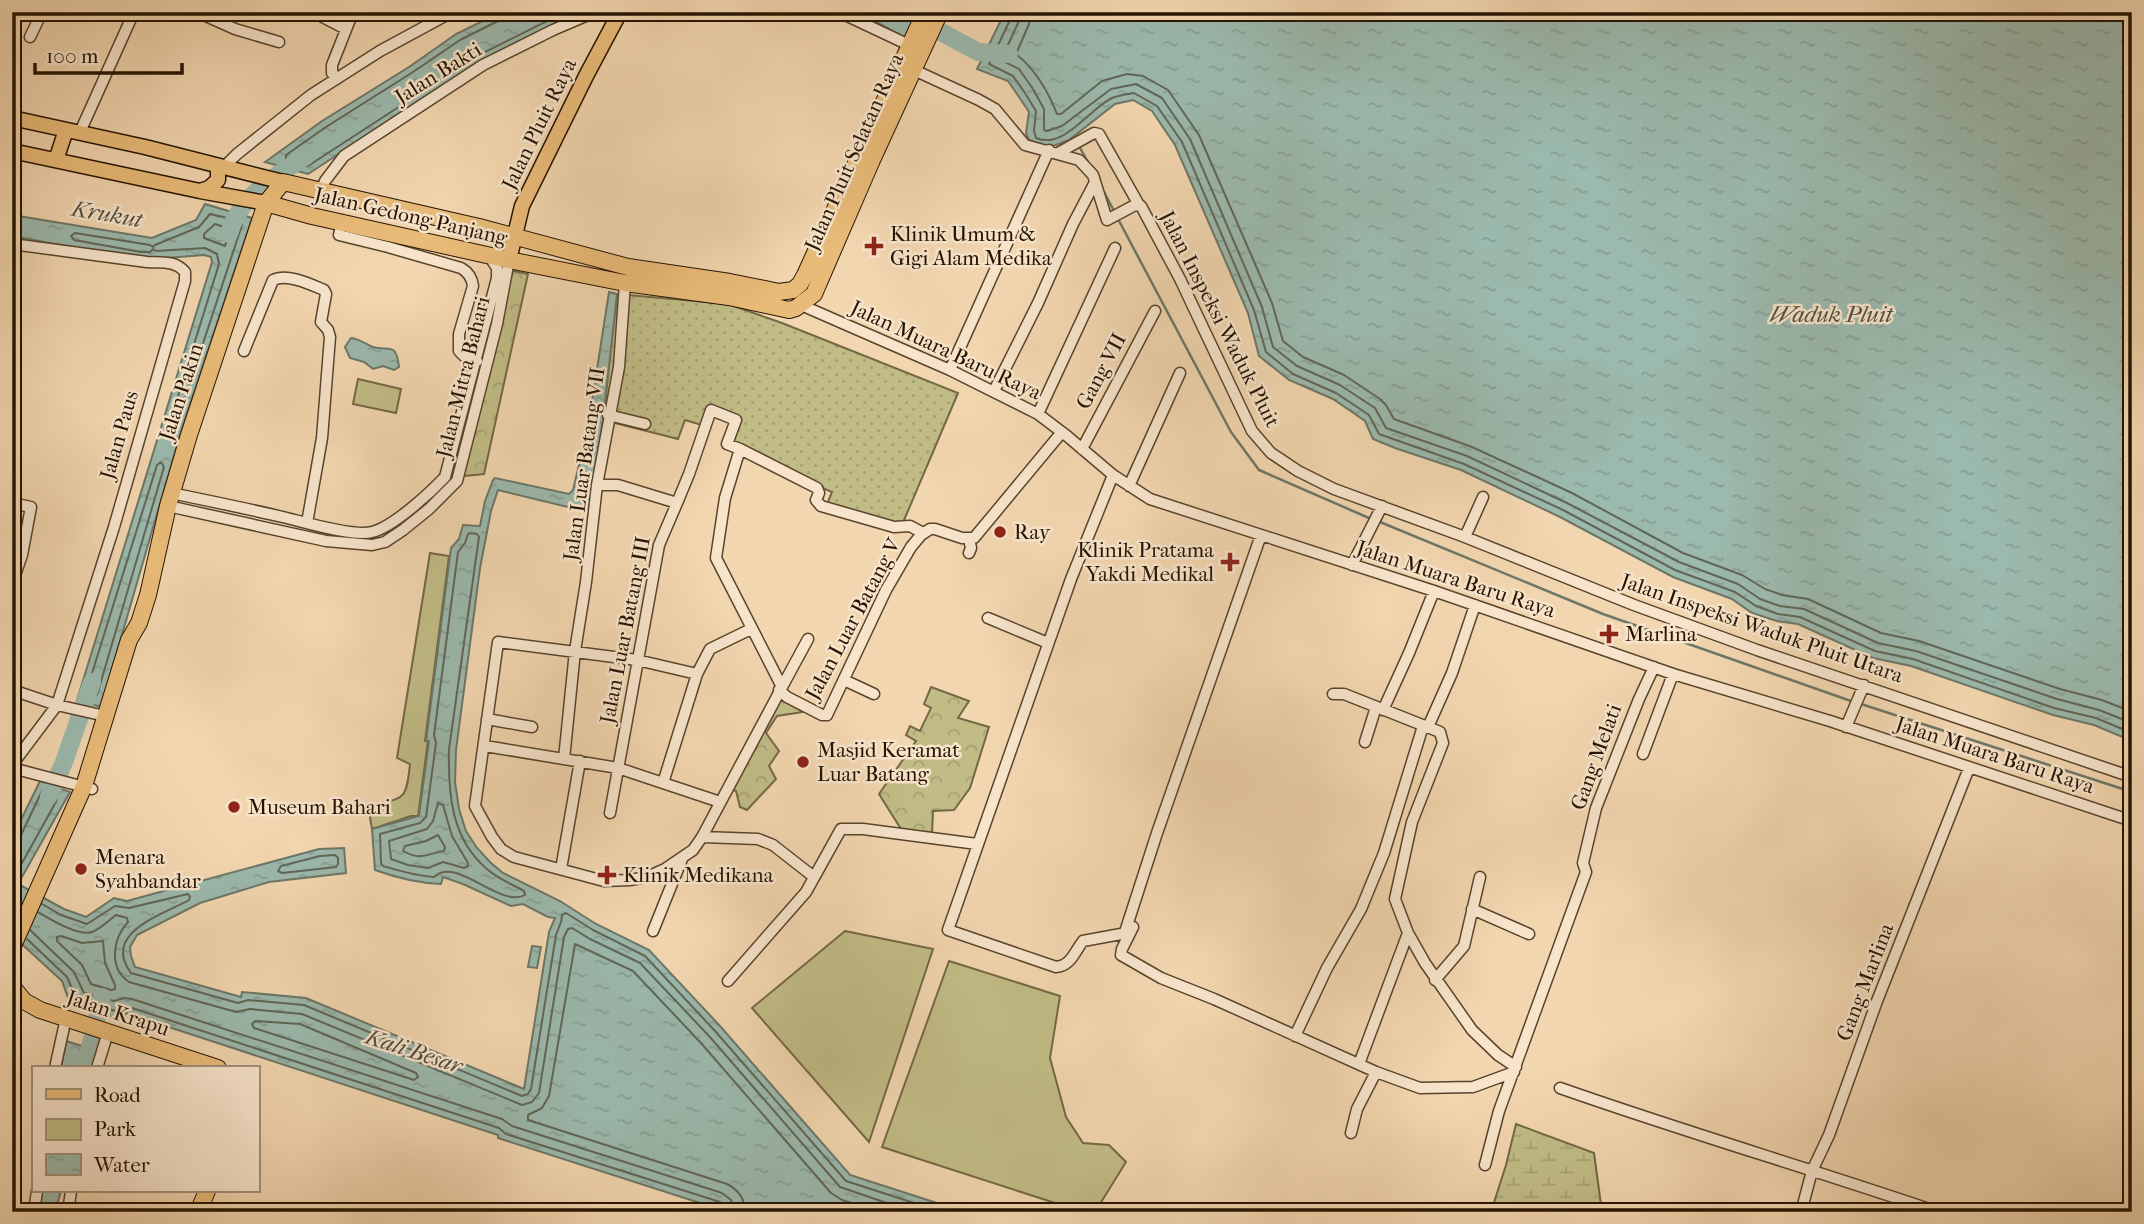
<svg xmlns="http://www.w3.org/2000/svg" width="2144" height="1224" font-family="'IM FELL French Canon',serif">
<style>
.grass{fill:url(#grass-dots);stroke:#736844;stroke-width:2}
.forest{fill:url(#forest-crowns);stroke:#736844;stroke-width:2}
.wetland{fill:url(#wetland-marsh);stroke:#736844;stroke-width:2}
.park{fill:#c1bc86;stroke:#736844;stroke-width:2}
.water{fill:url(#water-ripples);stroke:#6c7768;stroke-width:2}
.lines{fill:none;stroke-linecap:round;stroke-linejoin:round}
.shore{stroke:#606657;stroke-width:2}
.stream{stroke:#6c7768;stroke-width:2.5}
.river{stroke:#9bb9ad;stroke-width:18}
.minor-casing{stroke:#58442c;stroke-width:13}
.major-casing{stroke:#251301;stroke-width:17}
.highway-casing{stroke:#251301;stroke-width:18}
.minor{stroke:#f7e4cb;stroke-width:10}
.major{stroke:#e9bb78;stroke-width:14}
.highway{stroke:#e9bb78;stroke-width:16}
.poi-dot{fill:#8f2418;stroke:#f7e4cb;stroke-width:2.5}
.labels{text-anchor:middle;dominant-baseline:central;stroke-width:5;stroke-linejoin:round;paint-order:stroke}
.street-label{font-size:21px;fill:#251301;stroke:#f7e4cb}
.poi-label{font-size:21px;fill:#251301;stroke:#f7e4cb;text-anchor:start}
.water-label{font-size:23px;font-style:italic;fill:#4e4d3d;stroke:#f7e4cb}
</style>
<defs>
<pattern id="grass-dots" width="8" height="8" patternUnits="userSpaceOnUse" patternTransform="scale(1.75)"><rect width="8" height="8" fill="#c1bc86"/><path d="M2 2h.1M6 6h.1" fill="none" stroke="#a6a172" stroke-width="1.8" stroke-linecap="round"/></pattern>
<pattern id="forest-crowns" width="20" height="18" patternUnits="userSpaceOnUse" patternTransform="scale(1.75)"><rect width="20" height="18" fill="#c1bc86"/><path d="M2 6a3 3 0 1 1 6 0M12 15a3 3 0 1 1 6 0" fill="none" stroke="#a6a172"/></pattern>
<pattern id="wetland-marsh" width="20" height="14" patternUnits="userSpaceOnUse" patternTransform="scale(1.75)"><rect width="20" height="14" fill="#c1bc86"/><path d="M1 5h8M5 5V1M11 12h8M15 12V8" fill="none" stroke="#a6a172"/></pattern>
<pattern id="water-ripples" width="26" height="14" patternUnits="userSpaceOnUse" patternTransform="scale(1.75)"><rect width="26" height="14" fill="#9bb9ad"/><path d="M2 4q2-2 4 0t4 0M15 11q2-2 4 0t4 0" fill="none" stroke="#859e93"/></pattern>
</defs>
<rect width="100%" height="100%" fill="#f2d6af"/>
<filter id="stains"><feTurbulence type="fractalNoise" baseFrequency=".00286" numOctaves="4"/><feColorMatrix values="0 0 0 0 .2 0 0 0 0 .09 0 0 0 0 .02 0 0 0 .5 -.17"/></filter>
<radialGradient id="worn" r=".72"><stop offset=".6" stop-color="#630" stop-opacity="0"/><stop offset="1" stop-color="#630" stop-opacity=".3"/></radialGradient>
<path class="grass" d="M617,294l111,10 54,19 176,70 -59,139 -74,-23 7,-17 -102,-44 11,-27 -28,-11 -8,16 -20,-6 -7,19 -75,-19z"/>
<path class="forest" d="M504,269l24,5 -44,200 -20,2 -6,-5z
M931,687l38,14 -11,17 31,9 -19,61 -16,22 -21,1 -1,23 -31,-5 -22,-35 37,-53 -10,-6 4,-9 10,5 11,-23 -7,-4z
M777,697l26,15 -26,4 -11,17 13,18 -10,15 7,13 -29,31 -7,-3 -4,-16 -5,-2z"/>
<path class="wetland" d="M1516,1124l78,29 8,59h-111l15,-47z"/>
<path class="park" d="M358,379l43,10 -5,24 -43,-9z
M430,553l19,3 -24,185h3l-10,75h-7l-39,13 -4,-23c36,-9 38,-3 42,-42l-13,-6z
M845,931l88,18 -64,193 -117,-134z
M949,961l111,35 -10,62 16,59 17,26 26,2 17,17 -31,50h-12l-201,-65z"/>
<path class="water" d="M501,12h80l-101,50 -172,112 -43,-12 57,-41 87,-54 47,-33z
M858,12h63l-12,28z
M1005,12h1127v729l-38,-16 -41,-10 -142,-49 -38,-8 -75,-34 -21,-3 -25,-8 -20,-14 -59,-22 -113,-60 -99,-47 -66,-22 -22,-9 -8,-18 -32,-22 -44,-19 -30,-24 -11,-43 -73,-168 -23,-34 -19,-11 -18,4 -46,36 -24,9 -14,-4 -5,-12 3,-21 -10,-15 -11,-16 -31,-12z
M205,204l47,14 -71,213 -80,276 -24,-7 135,-438 -1,-5 -7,-2 -63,5 -129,-24v-21l140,23 44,-18z
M609,292l8,2 -14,126 -14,89 -17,-1 -74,-18 -7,21 -11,57 -24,182 -1,32 4,27 7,22 11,17 14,15 12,10 57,28 36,23 53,26 71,76 130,149 115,37h-237l-230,-74v-3l-372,-122 -3,7 -52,-14 -9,-25 -50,-46v-97l28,-57 30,11 -52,92 46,25 22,8 28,-19 13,3 192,-52 25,-1 2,25 -77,9 -69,21 -63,32 -7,12 1,9 4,11 106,30 1,-5 64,6 218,91 25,-157 6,-14 -7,-1 -25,-13 -12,2 -48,-22 -20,-7 -2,7c-23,-1 -44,-6 -66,-14l-3,-41 47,-13 10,-75h-3l25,-193 8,-9 4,-14 17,1 5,-25 8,-21 2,-2 74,16 4,-4 15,-63z
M351,338c9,1 14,6 22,9 15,5 23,-7 26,20l-5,3 -11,-4 -10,3 -9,-7 -14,-4 -5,-11z
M532,946l9,1 -4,21 -9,-1z
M66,1041l32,10 -5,17h-32z
M42,1191h19l-6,21h-16z"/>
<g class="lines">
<path class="shore" d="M502,12l-4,9 -38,19 -47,32 -87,55 -40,28v5l22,6 169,-110 88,-44
M1011,12v6l-22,46 24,12 12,17 11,18 -2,20 2,7c28,12 54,-30 76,-40 7,-3 15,-4 22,-5l23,13 25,36 72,168 12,42 27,22 43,19 33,22 10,19 85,30 99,46 112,60 60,22 21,14 22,8 22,3 75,34 38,8 141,49 42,10 36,15
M1020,12l-1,9 -18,39 18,9 14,20 11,20v21l3,1 15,-5 49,-37 25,-5 26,14 28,41 72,168 11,40 24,19 43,19 35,23 11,20 81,28 100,47 112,59 59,22 22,15 20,7 24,3 74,34 38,8 141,48 42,11 33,13
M1031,12l-2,12 -13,30c20,16 32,37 41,60h4l41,-33 25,-7 16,2 25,14 31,45 73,168 11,38 20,16 41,18 36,24 6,6 8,14 78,28 100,46 111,60 59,22 23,14 17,6 26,4 73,34 38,8 141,48 42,11 30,12
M210,214l30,7 2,4 -57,173 -4,2 -3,-4 41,-132 -2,-10 -12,-6 -49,3 -3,-2 -3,3h-9l-67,-12 -3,-4 4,-3 75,12 3,2 2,-2 44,-18z
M215,224l15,5 -5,17 -21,-8v-4z
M161,462l3,5 -67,228 -3,2 -5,-1 -2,-3 1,-7 69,-221z
M471,533l6,1 2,3 -30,212c-1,44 2,90 38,120 11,10 25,15 37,22l1,4c-25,14 -69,-40 -91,-18 -18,-1 -34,-6 -51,-11l-2,-3 -1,-29 40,-11 6,-6 10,-74 -2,-8 24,-183 7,-9 3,-9z
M438,803l5,2 9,31 16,27v3l-4,2 -21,-6 -15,6 -20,-3 -17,-6 -2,-18 38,-12 6,-8z
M438,835l7,12 -1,4c-18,3 -23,10 -41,0l2,-5 21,-5z
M12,839l9,-4 21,-44h4l11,4v5l-45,81
M335,855l3,3v6l-2,3 -54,6 -4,-2 3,-5 39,-10z
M42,904l19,11 26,9 28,-18 14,2 59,-14 2,3 -1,3c-27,15 -88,33 -58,73l107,30 10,-3 56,5 218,91 6,-2 3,-5 25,-154 5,-13 1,-7 4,-2 27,17 52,26 70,75 131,150 96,31
M38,912c12,7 41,25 54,20 9,-3 17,-12 24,-17l11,3 1,4c-15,16 -20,46 1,60l107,30 14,-3 52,5 220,91 10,-3 7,-9 25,-156 4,-8 4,-1 18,11 50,24 69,73 131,151 73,25
M30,930l44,42 10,21 30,8 10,-3 8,1 370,120 10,7 210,67 9,7 3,12
M61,936l21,7 21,-2 2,22 10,22v4l-4,1 -20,-6 -9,-19 -25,-24v-4z
M27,939l40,38 10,23 39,11 8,-4h5l370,121 7,6 214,68 5,4 1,6
M255,1021l45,3 116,49 2,4 -4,3 -160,-52 -2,-4z
M745,1212c0,-13 -6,-22 -18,-28l-199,-64v-5l14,-7 7,-12 26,-152 58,27 68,72 130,150 11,7 37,12"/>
<path class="stream" d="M1079,146l10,18
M1104,192l10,19
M1117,217l114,215 28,38 110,48
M1380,522l223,92 248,87
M1861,704l271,88"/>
<path class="river" d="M904,12l74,40 31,2
M229,234c10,-38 47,-58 77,-78
M49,796l15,-34 28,-80
M85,1068l17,-71"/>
<defs>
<path id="minor" d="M197,12l38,17 44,13
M313,12l33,17
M839,12l70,33
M30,37l12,-25
M914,70l65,30 16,9 30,36 54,15 14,15 14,45 28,-15 6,1 39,73 72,152 19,22 27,18 36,18 131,48 169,68 123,45 375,127
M337,78l-5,-5v-8l21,-53
M80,132l54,-120
M1058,153l36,-20 5,1 40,71
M223,168l14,-14 74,-59 69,-44 72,-39
M321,191l4,-10 19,-25 139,-91 70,-35 42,-18
M342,222l-3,13 49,12 73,21c7,4 11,9 12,18l-14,48v17l5,5 13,5
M12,244l135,18c14,1 28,-2 38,10v9l-71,246 -57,178 -45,60
M801,305l149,65 88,44 29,22 46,39 37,24 284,92 239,83 157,47 302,100
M244,351l29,-71c14,-7 37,4 51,10l2,4 -5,28 7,8 2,7 -8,101 -15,85
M950,370l99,-220
M994,391l44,-88 35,-79 21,-40
M1038,414l77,-166
M608,415l37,9
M1082,449l73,-138
M1113,475l-42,104 -123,351 108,37c15,-1 19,-16 27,-26l38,-7 4,-2 32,-99 104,-298
M597,485h21l59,18 12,-29 22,-64 25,10 -9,24 13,5
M1129,486l51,-113
M171,493c39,8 78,16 116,25 20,5 68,19 85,14 21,-5 58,-39 73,-55l52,-199v-10l-8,-12
M12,503l19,4 -9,48 -10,29
M168,506l158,35 46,4 13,-3 18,-12 26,-21 28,-28 40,-157 12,-64
M1465,537l18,-40
M969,553l2,-5 -2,-9
M1352,565l30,-59
M988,618l60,25
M697,674l-60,-14 -139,-18 -23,164 17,31 9,12 13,8 90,24 26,-1 17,-3 18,-8 28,-19 9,-13 80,-150 -66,-129 9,-60 15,-49 77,39 2,5 -3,7 5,6 73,21 16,-1 13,7
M844,680l30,14
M782,687l26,-48
M12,690l45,15 48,11
M779,690l8,7 35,18h5l59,-125 25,-43 10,-12 9,-6h5l27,9h12l88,-106
M1333,694h11l96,38 3,11 -31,79 -17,77 13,34 17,30 47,67 26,25 18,12
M1383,710l26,-57 25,-62
M487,719l45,8
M1428,727l24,-54 23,-68
M1846,727l18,-42
M1365,742l11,-35
M485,746l133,22 102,34
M1643,754l30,-80
M564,759l11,-108 11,-69 11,-97 22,-118 6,-84
M12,768l80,21
M663,783l34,-109 13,-25 41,-20
M610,813l49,-268 18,-42
M702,837l56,2 15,6 41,32
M561,869l19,-108
M1472,909l57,25
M1133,927l-11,22 -1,6 40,23 53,21 162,73 44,16 53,-1 41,-15
M653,931l29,-72
M1435,980l29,-34 16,-69
M728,981l78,-89 35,-63h22l114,15
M1295,1036l32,-68 34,-59 23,-56 39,-127
M1359,1064l49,-131
M55,1068l11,-50
M97,1068l11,-36
M1560,1088c125,44 252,81 378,124
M1351,1133l6,-24 19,-37
M1485,1165l14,-54 87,-239 -3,-9 13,-55 43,-109 15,-32
M1713,1209l9,3
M34,1212l3,-21
M68,1212l3,-21
M1801,1212l11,-41 17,-36 48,-134 92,-233"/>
<path id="major" d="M12,118l133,29 138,35
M12,151l188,40 66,12
M56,160l10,-30
M200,191l9,-3 9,-8v-13
M509,260l13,-54 64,-130 34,-64"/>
<path id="highway" d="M266,203l46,13 197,44 116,23 104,14 60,13 7,-2 18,-14 58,-134 68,-148
M12,948l72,-162 45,-146 10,-17 9,-28 20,-89 21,-71 77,-232 17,-21 196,45 149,40 102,15 49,10 14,-2 7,-6 5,-9 120,-263
M12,986l12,15 16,9 178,58
M198,1212l9,-21"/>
</defs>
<use href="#minor" class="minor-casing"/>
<use href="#major" class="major-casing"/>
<use href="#highway" class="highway-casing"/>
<use href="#minor" class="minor"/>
<use href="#major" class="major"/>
<use href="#highway" class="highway"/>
</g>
<g class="poi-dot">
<path d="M870.5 235.5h7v7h7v7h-7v7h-7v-7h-7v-7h7z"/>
<circle cx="1000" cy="532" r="7"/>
<path d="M1226.5 551.5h7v7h7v7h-7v7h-7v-7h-7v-7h7z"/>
<path d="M1605.5 623.5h7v7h7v7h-7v7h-7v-7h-7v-7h7z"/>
<circle cx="803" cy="762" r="7"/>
<circle cx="234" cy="807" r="7"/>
<circle cx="81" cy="869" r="7"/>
<path d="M603.5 864.5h7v7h7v7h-7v7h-7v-7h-7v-7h7z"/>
</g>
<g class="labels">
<g class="street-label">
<text transform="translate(438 73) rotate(-32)">Jalan Bakti</text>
<text transform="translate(539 124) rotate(-64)">Jalan Pluit Raya</text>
<text transform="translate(854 152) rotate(-66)">Jalan Pluit Selatan Raya</text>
<text transform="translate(411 216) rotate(13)">Jalan Gedong Panjang</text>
<text transform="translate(1220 319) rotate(63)">Jalan Inspeksi Waduk Pluit</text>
<text transform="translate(946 350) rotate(25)">Jalan Muara Baru Raya</text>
<text transform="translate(1101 371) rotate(-62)">Gang VII</text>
<text transform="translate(463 377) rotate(-76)">Jalan Mitra Bahari</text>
<text transform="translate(181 392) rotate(-72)">Jalan Pakin</text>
<text transform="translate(119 435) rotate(-74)">Jalan Paus</text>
<text transform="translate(584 464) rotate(-82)">Jalan Luar Batang VII</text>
<text transform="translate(1456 579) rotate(18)">Jalan Muara Baru Raya</text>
<text transform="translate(853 619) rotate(-62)">Jalan Luar Batang V</text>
<text transform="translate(1762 628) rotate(19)">Jalan Inspeksi Waduk Pluit Utara</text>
<text transform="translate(625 630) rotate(-79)">Jalan Luar Batang III</text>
<text transform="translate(1995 755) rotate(18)">Jalan Muara Baru Raya</text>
<text transform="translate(1596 757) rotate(-70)">Gang Melati</text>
<text transform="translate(1865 982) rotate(-69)">Gang Marlina</text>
<text transform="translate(118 1013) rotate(18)">Jalan Krapu</text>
</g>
<g class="poi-label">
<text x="890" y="234">Klinik Umum &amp;<tspan x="890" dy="24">Gigi Alam Medika</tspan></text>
<text x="1014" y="532">Ray</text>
<text x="1214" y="550" text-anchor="end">Klinik Pratama<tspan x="1214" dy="24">Yakdi Medikal</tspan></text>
<text x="1625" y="634">Marlina</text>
<text x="817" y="750">Masjid Keramat<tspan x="817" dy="24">Luar Batang</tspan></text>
<text x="248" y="807">Museum Bahari</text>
<text x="95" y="857">Menara<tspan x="95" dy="24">Syahbandar</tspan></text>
<text x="623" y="875">Klinik Medikana</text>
</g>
<g class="water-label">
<text transform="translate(107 214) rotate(10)">Krukut</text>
<text x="1831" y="314">Waduk Pluit</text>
<text transform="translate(414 1051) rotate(18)">Kali Besar</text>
</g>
</g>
<rect width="2144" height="1224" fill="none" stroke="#f2d6af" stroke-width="42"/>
<rect x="14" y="14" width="2116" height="1196" fill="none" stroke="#251301" stroke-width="3.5"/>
<rect x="21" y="21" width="2102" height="1182" fill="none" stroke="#251301" stroke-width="2"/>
<rect x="32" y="1066" width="228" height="126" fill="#f7e4cb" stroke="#a3907a" stroke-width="2"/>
<rect x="46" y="1089" width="35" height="10" fill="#e9bb78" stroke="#a3907a" stroke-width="2"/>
<text x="94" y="1102" font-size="21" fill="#251301">Road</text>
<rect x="46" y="1119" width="35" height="21" fill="#c1bc86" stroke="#a3907a" stroke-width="2"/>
<text x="94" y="1136" font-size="21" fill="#251301">Park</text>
<rect x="46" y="1154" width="35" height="21" fill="url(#water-ripples)" stroke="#a3907a" stroke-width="2"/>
<text x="94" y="1172" font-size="21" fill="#251301">Water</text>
<path d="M35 63v10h147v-10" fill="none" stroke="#251301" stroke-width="3.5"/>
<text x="46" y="63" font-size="21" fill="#251301" stroke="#f7e4cb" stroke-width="5" paint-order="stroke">100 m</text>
<rect width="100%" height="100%" filter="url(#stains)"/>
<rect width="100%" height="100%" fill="url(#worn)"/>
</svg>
